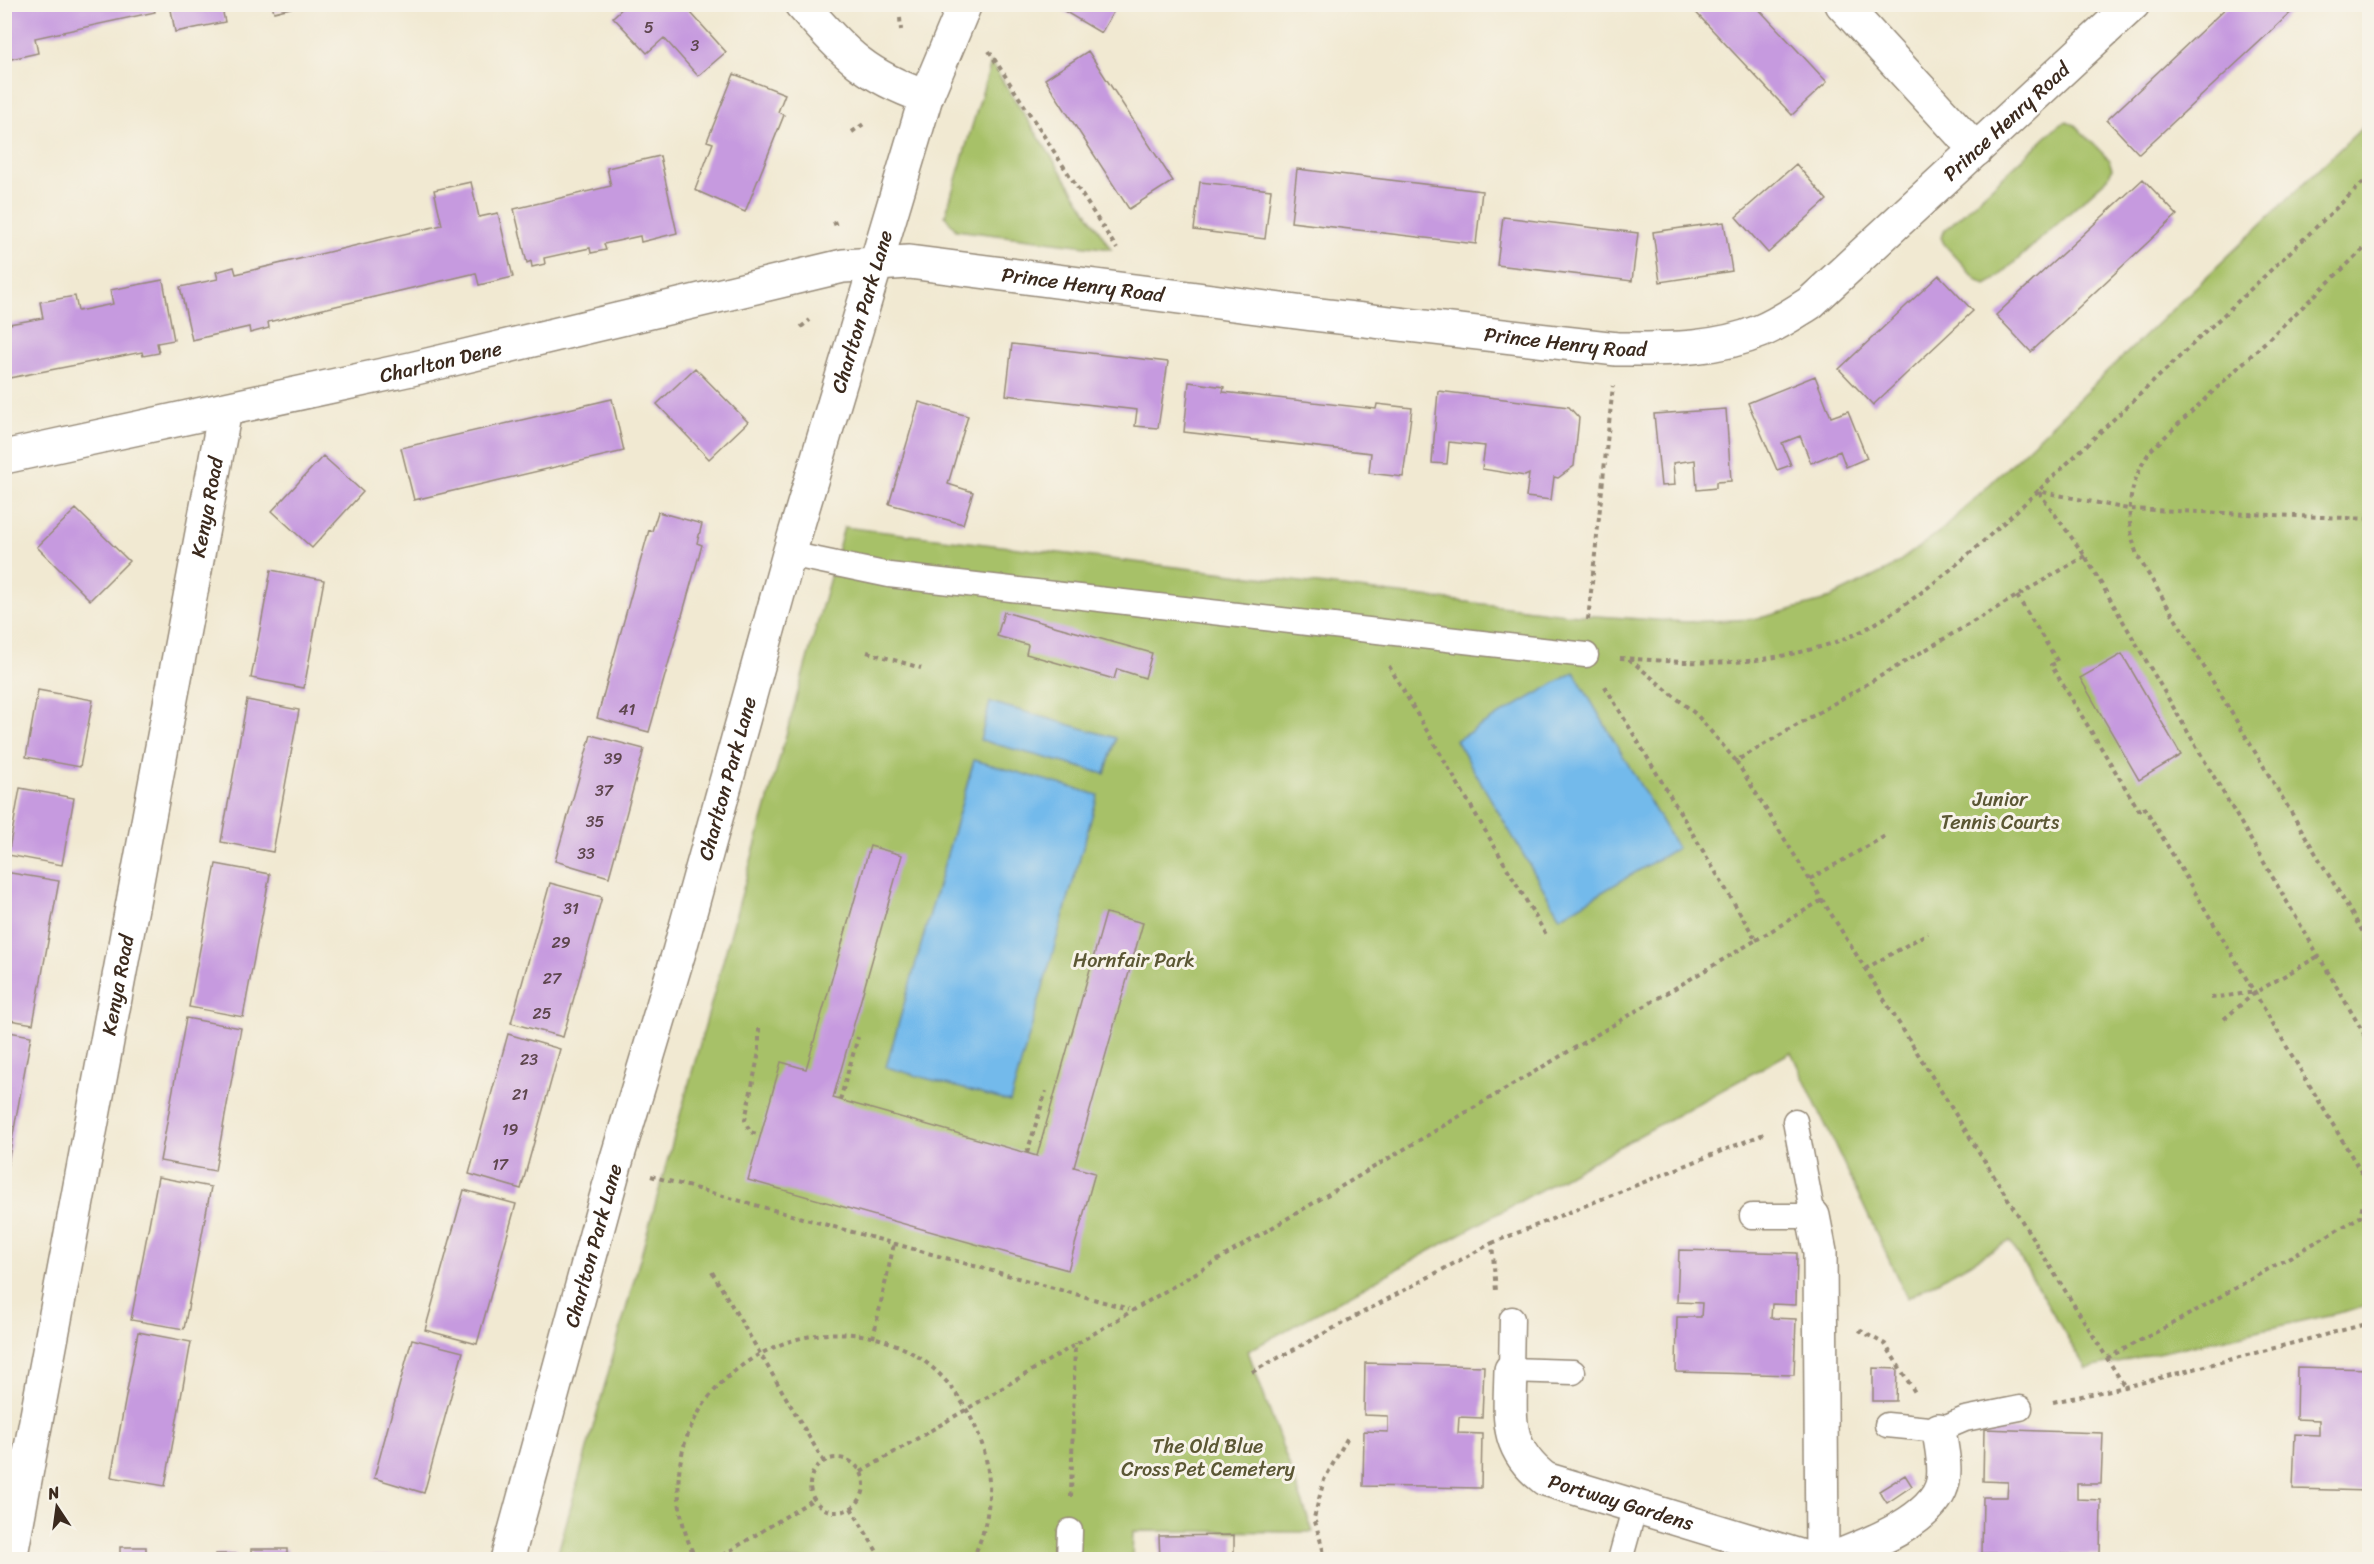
<svg xmlns="http://www.w3.org/2000/svg" width="2374" height="1564" font-family="Sriracha,sans-serif">
<style>
.green{fill:#a7c167;stroke:#717642;stroke-width:1.5}
.water{fill:#73baeb;stroke:#577284;stroke-width:1.5}
.building{fill:#c69adf}
.lines{fill:none;stroke-linecap:round;stroke-linejoin:round}
.lane-casing{stroke:#968a78;stroke-width:27}
.street-casing{stroke:#968a78;stroke-width:36}
.secondary-casing{stroke:#968a78;stroke-width:36}
.path{stroke:#968a78;stroke-width:4;stroke-dasharray:4.5 4.5;stroke-linecap:butt}
.lane{stroke:#fff;stroke-width:24}
.street{stroke:#fff;stroke-width:33}
.secondary{stroke:#fff;stroke-width:33}
.labels{text-anchor:middle;dominant-baseline:central;stroke-width:6;stroke-linejoin:round;paint-order:stroke}
.number-label{font-size:16px;fill:#5e464e}
.street-label{font-size:20px;fill:#3b2a1e;stroke:#f7f3e8}
.park-label{font-size:20px;fill:#5b5734;stroke:#f7f3e8}
</style>
<rect width="100%" height="100%" fill="#f7f3e8"/>
<filter id="ink" filterUnits="userSpaceOnUse"><feTurbulence type="fractalNoise" baseFrequency=".0167" numOctaves="2"/><feDisplacementMap in="SourceGraphic" scale="12" xChannelSelector="R" yChannelSelector="G"/><feConvolveMatrix kernelMatrix="1 2 1 2 8 2 1 2 1" color-interpolation-filters="sRGB"/></filter>
<filter id="wash" filterUnits="userSpaceOnUse"><feTurbulence type="fractalNoise" baseFrequency=".008" numOctaves="4" result="noise"/><feDisplacementMap in="SourceGraphic" scale="24" xChannelSelector="R" yChannelSelector="G"/><feGaussianBlur stdDeviation="1.35" result="paint"/><feColorMatrix in="noise" values="0 0 0 0 0 0 0 0 0 0 0 0 0 0 0 0 0 1.4 0 .05"/><feComposite in="paint" operator="in"/></filter>
<g filter="url(#wash)">
<rect width="100%" height="100%" fill="#f1e9d2"/>
<path class="green" d="M991,63l120,186 -155,-19 -11,-14z
M2067,121l8,4 34,35 3,9 -4,9 -113,102 -9,5 -8,-4 -34,-37 -3,-7 4,-7 114,-105z
M2369,121v1185l-283,63 -76,-128 -103,57 -116,-246 -543,299 65,181 -180,-1 -1,29h-576l288,-1033 722,87 120,8 70,-3 67,-18 66,-32 54,-40z"/>
<path class="water" d="M1574,672l103,176 -117,69 -104,-177z
M990,702l126,36 -11,36 -125,-34z
M974,760l124,35 -88,307 -124,-35z"/>
<g id="blocks">
<path class="building" d="M18,4h135l2,8 -120,26 3,15 -27,6 -3,-15h-4v-37z
M170,4h51l4,18 -50,10z
M272,4h31v1l-29,7z
M627,4h56l43,48 -28,24 -34,-38 -17,15 -34,-36z
M1061,4h57l-17,29 -42,-25z
M1688,4h66l73,78 -35,33z
M2230,4h70l-161,150 -32,-34z
M1088,51l85,130 -44,28 -84,-130z
M734,74l51,20 -7,18 6,3 -39,97 -50,-22 18,-47 -6,-2z
M660,156l17,77 -36,9 -1,-6 -36,8 2,6 -15,3 -1,-5 -46,10 1,6 -13,3 -1,-6 -4,2 -13,-54 97,-23 -4,-18z
M1796,164l31,36 -59,53 -32,-36z
M1297,169l185,22 -6,53 -185,-22z
M2143,179l34,36 -146,137 -35,-37z
M471,182l8,35 19,-4 15,64 -34,8 -3,-12 -208,49 1,6 -19,5 -1,-6 -57,13 -12,-53 38,-8 -2,-7 18,-5 2,7 206,-49 -8,-35z
M1200,182l71,8 -6,49 -71,-9z
M1503,217l135,16 -6,48 -135,-16z
M1724,222l8,49 -72,11 -7,-50z
M1939,275l34,36 -100,94 -34,-36z
M163,280l11,60 -17,3 2,10 -16,3 -1,-4 -138,27v-54l39,-7 -3,-16 35,-6 3,15 35,-7 -3,-14z
M1012,344l156,18 -10,66 -23,-2 2,-16 -131,-15z
M695,368l53,54 -39,37 -52,-55z
M1815,376l16,41 17,-6 19,47 -21,9 -6,-16 -29,12 -11,-27 -18,7 9,22 -14,5 -29,-67z
M1189,382l35,5 -1,5 153,17 1,-5 35,4 -9,69 -34,-4 2,-20 -187,-21z
M1438,391l131,16 10,11 -5,48 -16,12 -4,-1 -3,23 -25,-3 3,-23 -4,2 -43,-7 3,-23 -36,-4 -2,22 -15,-1z
M612,399l12,52 -210,49 -13,-52z
M919,402l49,14 -20,68 25,8 -10,32 -74,-20z
M1726,409l5,72 -15,1v6l-19,2 -2,-30 -22,3 2,22 -14,1 -7,-72z
M323,456l40,36 -51,56 -40,-37z
M76,509l53,52 -39,39 -53,-53z
M658,512l44,12 -5,19 5,2 -53,187 -52,-14 52,-188 3,1z
M271,570l53,10 -20,108 -53,-10z
M1004,612l148,41 -7,25 -28,-9 -3,10 -88,-25 2,-9 -31,-9z
M2122,654l59,101 -42,25 -59,-102z
M38,690l55,10 -13,67 -54,-10z
M247,700l52,10 -26,142 -52,-10z
M591,735l53,14 -35,128 -54,-16z
M20,788l54,10 -12,67 -54,-10z
M870,846l32,9 -69,243 204,58 69,-243 37,10 -69,244 21,6 -27,97 -320,-90 33,-118 25,7z
M216,864l54,10 -27,143 -54,-10z
M5,872l54,9 -26,143 -29,-5z
M550,883l52,14 -39,140 -52,-14z
M186,1018l55,10 -26,143 -55,-10z
M4,1031l27,5 -25,137h-2z
M508,1034l52,15 -39,140 -52,-15z
M158,1177l53,10 -27,142 -53,-9z
M464,1190l52,14 -39,140 -52,-14z
M1679,1250l118,3 -1,52 -24,-1 -1,14 25,1 -2,56 -118,-3 1,-55h24l1,-14 -25,-1z
M138,1332l53,10 -26,144 -54,-9z
M412,1339l51,13 -39,141 -50,-15z
M1365,1363l119,3 -2,52 -23,-1 -1,16 24,1 -1,54 -118,-2 1,-55 24,1v-16l-24,-1z
M2297,1367l73,2v122l-77,-2 2,-55 24,1v-15l-23,-1z
M1873,1368l24,1 -1,32h-23z
M1984,1429l119,4 -2,51h-24v15l24,1 -1,55 -118,-2 1,-56h24l1,-15 -25,-1z
M1905,1475l7,11 -25,17 -8,-12z
M1234,1535v25h-74l-1,-24z
M120,1547h26v13h-26z
M251,1549h36v11h-36z
M216,1554h20v6h-20z
M357,1556h38v4h-38z"/>
</g>
</g>
<g filter="url(#ink)">
<use href="#blocks" fill-opacity="0" stroke="#968a78" stroke-width="1.5"/>
<g class="lines">
<defs>
<path id="lane" d="M789,554l100,21 697,80
M1752,1216h61l-18,-95
M1512,1319l-1,51 62,2
M1887,1425l52,5 26,-11 55,-11
M1069,1560l1,-29
M1620,1560l15,-54"/>
<g id="street">
<path d="M1842,4l134,146"/>
<path id="s1" d="M4,457l407,-88 432,-103 66,-4 403,52 305,35c48,0 99,1 144,-18 17,-7 33,-18 49,-28l323,-299"/>
<path d="M1813,1216l7,36 2,308"/>
<path id="s2" d="M1511,1370c-1,47 -7,78 34,109l268,81"/>
<path id="s3" d="M10,1560l215,-1150"/>
<path d="M1829,1560c33,-13 107,-39 114,-79 3,-16 -2,-34 -4,-51"/>
</g>
<g id="secondary">
<path d="M801,4c44,49 62,71 125,93"/>
<path id="s4" d="M507,1560l108,-395 64,-213 110,-398 137,-457 39,-93"/>
</g>
</defs>
<use href="#lane" class="lane-casing"/>
<use href="#street" class="street-casing"/>
<use href="#secondary" class="secondary-casing"/>
<path class="path" d="M900,18l1,12
M989,51l128,198
M852,132l13,-9
M2370,176l-332,315 47,65 285,488
M834,221l3,8
M2370,243l-220,208c-22,34 -26,65 -13,104l233,389
M801,327l9,-7
M2085,556l-349,205 389,626
M2017,596l41,66 -7,3 89,147 5,-4 222,374 3,-2
M1588,620l25,-234
M867,652l54,16
M1620,658c51,3 105,9 155,-1 31,-5 69,-15 96,-31 62,-36 115,-87 167,-135l90,18 242,10
M1629,659l68,56 39,46
M1389,666l159,272
M1810,879l77,-44
M1756,940l66,-40
M1865,969l63,-36
M2211,998l45,-6
M2224,1019l32,-27 61,-35
M759,1028v24l-14,68 5,12 11,3
M840,1100l18,-63
M1027,1153l19,-62
M651,1176l478,133
M1492,1243l272,-109
M712,1272l112,190
M1859,1330l26,14 31,50
M873,1338l21,-94
M2107,1358l74,-39 179,-102 7,-35
M1252,1372l240,-129 4,48
M2053,1402l72,-15 245,-64
M810 1485a27 27 0 1 1 54 0a27 27 0 1 1-54 0Z
M861,1472l895,-532 -153,-257
M1071,1497l4,-154
M851,1508l31,52
M696,1560c-90,-192 190,-323 278,-136 21,44 20,92 -2,136
M715,1560l99,-61
M1326,1560l-12,-42 10,-38 25,-45"/>
<use href="#lane" class="lane"/>
<use href="#street" class="street"/>
<use href="#secondary" class="secondary"/>
</g>
</g>
<g class="labels">
<g class="number-label">
<text x="649" y="27">5</text>
<text x="695" y="45">3</text>
<text x="627" y="709">41</text>
<text x="613" y="758">39</text>
<text x="604" y="790">37</text>
<text x="595" y="821">35</text>
<text x="586" y="853">33</text>
<text x="571" y="908">31</text>
<text x="561" y="942">29</text>
<text x="552" y="978">27</text>
<text x="542" y="1013">25</text>
<text x="529" y="1059">23</text>
<text x="520" y="1094">21</text>
<text x="510" y="1129">19</text>
<text x="500" y="1164">17</text>
</g>
<g class="street-label">
<text stroke="none"><textPath href="#s1" startOffset="2110">Prince Henry Road</textPath></text>
<text stroke="none"><textPath href="#s1" startOffset="1102">Prince Henry Road</textPath></text>
<text stroke="none"><textPath href="#s4" startOffset="1298">Charlton Park Lane</textPath></text>
<text stroke="none"><textPath href="#s1" startOffset="1588">Prince Henry Road</textPath></text>
<text stroke="none"><textPath href="#s1" startOffset="447">Charlton Dene</textPath></text>
<text stroke="none"><textPath href="#s3" startOffset="1071">Kenya Road</textPath></text>
<text stroke="none"><textPath href="#s4" startOffset="812">Charlton Park Lane</textPath></text>
<text stroke="none"><textPath href="#s3" startOffset="585">Kenya Road</textPath></text>
<text stroke="none"><textPath href="#s4" startOffset="326">Charlton Park Lane</textPath></text>
<text stroke="none"><textPath href="#s2" startOffset="200">Portway Gardens</textPath></text>
</g>
<g class="park-label">
<text x="2000" y="799">Junior<tspan x="2000" dy="23">Tennis Courts</tspan></text>
<text x="1134" y="960">Hornfair Park</text>
<text x="1208" y="1446">The Old Blue<tspan x="1208" dy="23">Cross Pet Cemetery</tspan></text>
</g>
</g>
<rect width="2374" height="1564" fill="none" stroke="#f7f3e8" stroke-width="24"/>
<g transform="translate(57 1507) rotate(347)" stroke="#f7f3e8" stroke-width="4.5" paint-order="stroke">
<path d="M0-4.5L10 22L0 15L-10 22Z" fill="#3b2a1e"/>
<text y="-9" font-size="16" font-weight="bold" text-anchor="middle" fill="#3b2a1e">N</text>
</g>
</svg>
